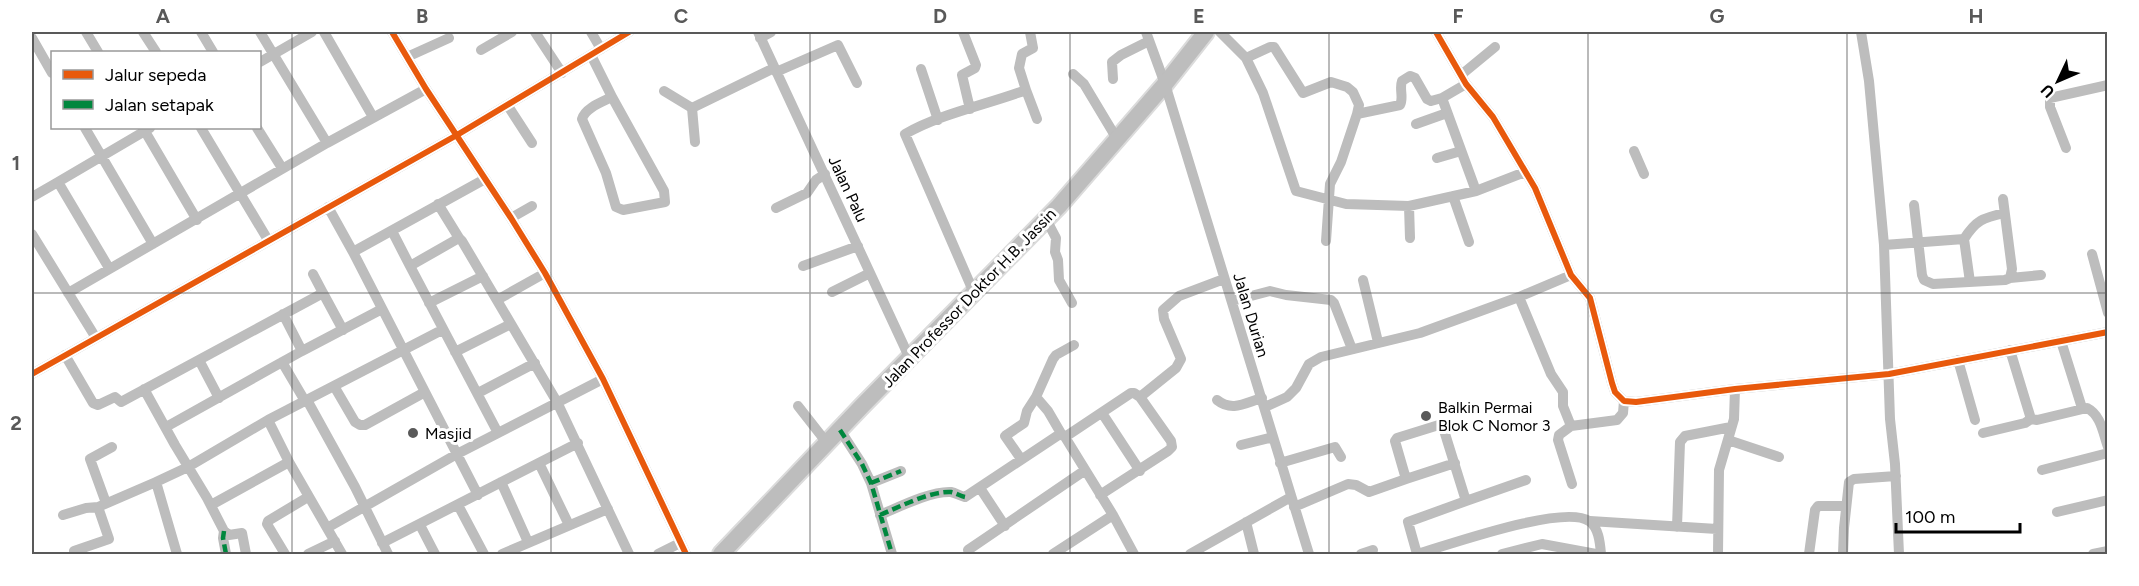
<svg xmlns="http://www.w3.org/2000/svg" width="2139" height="586" font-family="Figtree,sans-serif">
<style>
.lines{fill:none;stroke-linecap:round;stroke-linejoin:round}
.highway-casing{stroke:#dbdbdb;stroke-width:20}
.minor{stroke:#bdbdbd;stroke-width:10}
.highway{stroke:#bdbdbd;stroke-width:16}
.quiet{stroke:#00873e;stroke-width:4.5;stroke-dasharray:9 4.5;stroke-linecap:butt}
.cycleway-casing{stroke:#fff;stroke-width:10}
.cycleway{stroke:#e8590c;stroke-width:6}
.grid{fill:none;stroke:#595959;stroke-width:1.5;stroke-opacity:0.55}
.poi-dot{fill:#595959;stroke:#fff;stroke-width:2}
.labels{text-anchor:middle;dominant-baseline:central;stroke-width:6;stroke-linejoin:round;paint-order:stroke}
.street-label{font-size:16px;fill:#000;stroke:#fff}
.poi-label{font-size:16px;fill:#000;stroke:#fff;text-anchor:start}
.neatline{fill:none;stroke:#595959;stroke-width:2}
.grid-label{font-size:20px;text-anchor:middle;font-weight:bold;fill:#595959}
</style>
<rect width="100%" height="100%" fill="#fff"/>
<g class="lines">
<defs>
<path id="highway" d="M721,554l141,-148 197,-200 106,-122 41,-52"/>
</defs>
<use href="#highway" class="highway-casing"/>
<path class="minor" d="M86,32l12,20
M143,32l13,20
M201,32l12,20
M260,32l67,111
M324,32l49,85
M392,32l34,57 85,129 34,55 58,106 83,175
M535,32l27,41
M591,32l10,17
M758,32l152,327
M963,32l13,33 -1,3 -13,7 8,34
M1146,32l19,52 144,470
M1220,32l26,26 17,35 33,98 50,13 63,2 67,-15 49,-19
M1436,32l30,52 27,33 42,71 36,87 19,23 22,85 3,9 9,9 12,1 99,-13 154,-15 219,-42
M1861,32l8,49 15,164 6,174 5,45 4,90
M32,38l20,35
M760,38l11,-6
M481,50l31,-18
M591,55l21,42
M407,57l42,-19
M1246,58l24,-11h4l29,46 28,-11 16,5 6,5 6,13 -2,9
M260,62l52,-30
M921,69l17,51
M776,72l62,-27 19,38
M1073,74l11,10 33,55
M1461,75l34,-28
M1113,79l-1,-17 9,-7 28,-14
M1026,90l-7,-22 3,-14 11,-6 -3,-16
M664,91l28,17 82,-40
M612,97l52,94 1,11 -42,8 -7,-3 -10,-34 -24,-54c3,-11 20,-17 30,-22z
M1442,98l34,93
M508,106l24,37
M692,108l3,34
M1416,124l31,-11
M85,128l68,116
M143,128l54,92
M201,128l67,112
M257,128l25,40
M2066,148l-16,-41v-9l58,-13
M1634,151l10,23
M1437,158l24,-7
M1453,196l16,46
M32,197l26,-15
M438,204l21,34
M1914,205l8,70 2,5 9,4 72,-4 5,-2 2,-9 -9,-70
M1409,206l1,32
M328,207l25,45 132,-73
M776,208l31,-15 9,-13 9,-6
M511,218l21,-12
M1046,219l10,19 -1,14 3,8 1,20 13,23
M392,231l18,35 49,-28 3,3 95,161 72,152
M32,234l64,104
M1326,241l4,-57 11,-22 16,-48 43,-9c4,-7 -1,-16 2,-24l8,-5 5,2 12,21 4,2 11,-3 24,-14
M1884,245l80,-6
M353,252l125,243
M2092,254l16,59
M410,266l88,167
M803,266l55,-20
M109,268l-51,-86 92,-54
M2010,278l31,-3
M1363,280l15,62
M1970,282l-6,-43c12,-19 19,-21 40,-26
M832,292l38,-19
M68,293l259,-150 99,-54
M323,293l20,37
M974,293l-69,-159c37,-21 81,-29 121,-44l11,29
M1519,297l32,77 12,18v14l8,20 -12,9 -1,5 14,44
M497,300l48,-27
M1232,301l38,-10 16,4 45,5 3,3 18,46
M429,303l54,-27
M283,314l19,37
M2061,341l21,67
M2010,350l21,69 6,1 50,-12c14,7 16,25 21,39
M455,352l56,-28
M65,355l28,48 5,2 17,-8 6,5 202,-109 -10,-19
M199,360l20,38
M1958,360l17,60
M282,362l23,39
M32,374l425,-239 172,-103
M334,386l21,36 5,3h5l60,-33
M144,389l31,56 32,53 17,33 5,4 13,-2 4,21
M478,393l57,-30
M1140,397l36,-29 5,-9 -17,-40 -1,-9 16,-14 45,-17
M307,400l48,87 33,67
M1217,400c15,12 28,3 45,-2
M798,406l29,37
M1265,407l22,-10 9,-9 13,-24 12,-7 99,-24 99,-36 52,-22
M1102,413l38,58
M1571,426l46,-6 6,-7 1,-12
M166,427l136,-76 80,-42
M840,430l22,34 9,19 21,71
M1983,433l42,-10 6,-4
M1062,435l-14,-24 -12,-14 17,-38 3,-4 18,-10
M1065,437l66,-44h3l6,4 31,44 1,6 -4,4 -68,44
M1728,440l51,17
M1241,445l32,-8
M1021,459l-16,-23 19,-13 3,-12 9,-14
M289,462l53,92
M539,463l30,62
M1280,463l55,-16 6,10
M2042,470l66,-17
M1406,479l49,-16
M156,482l32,-15 80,-47 174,-90
M501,482l27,60
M871,483l30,-12
M980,488l25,38
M1466,501l60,-21
M106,503l-16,-44 22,-12
M211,505l78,-43 -21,-42
M458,505l26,49
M1294,507l54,-23 8,1 13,7 37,-13 -11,-38 2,-3 45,-14 24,77 -58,21 9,32
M2057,512l51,-12
M63,515l23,-7 12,-1 58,-25 21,72
M880,515c19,-8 50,-24 71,-23 5,1 9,4 14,5l95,-63 5,3 48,78 21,39
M1590,521l127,8
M1246,522l8,32
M420,525l15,29
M1677,527l3,-85 5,-6 46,-9
M327,528l130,-74 146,-75
M224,531l-1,7 3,16
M382,543l196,-100
M968,550l116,-79
M74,551l35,-12 -11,-32
M285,554l-18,-30 1,-3 40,-24
M308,554l27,-13
M502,554l106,-45
M658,554l22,-11
M1053,554l60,-39
M1190,554l101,-57
M1361,554l12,-4
M1417,554c32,-9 146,-50 172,-33 10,7 11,22 12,33
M1502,554l40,-10 54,10
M1718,554l1,-84 15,-51 1,-30
M1809,554l6,-44 3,-4h28
M1843,554l1,-26 5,-46 5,-3 42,-3
M2093,554l15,-3"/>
<use href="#highway" class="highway"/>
<path class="quiet" d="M840,430l22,34 9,19 21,71
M871,483l30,-12
M880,515c19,-8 50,-24 71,-23 5,1 9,4 14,5
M224,531l-1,7 3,16"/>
<defs>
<path id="cycleway" d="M392,32l34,57 85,129 34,55 58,106 83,175
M1436,32l30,52 27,33 42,71 36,87 19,23 22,85 3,9 9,9 12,1 99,-13 154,-15 219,-42
M32,374l425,-239 172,-103"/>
</defs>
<use href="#cycleway" class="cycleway-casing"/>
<use href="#cycleway" class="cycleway"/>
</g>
<path class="grid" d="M292,32v522M551,32v522M810,32v522M1070,32v522M1329,32v522M1588,32v522M1847,32v522M32,293h2076"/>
<g class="poi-dot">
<circle cx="1426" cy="416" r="6"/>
<circle cx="413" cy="433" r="6"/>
</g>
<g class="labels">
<g class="street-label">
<text transform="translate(848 189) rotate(65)">Jalan Palu</text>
<text transform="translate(969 298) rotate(-46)">Jalan Professor Doktor H.B. Jassin</text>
<text transform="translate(1251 315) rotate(73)">Jalan Durian</text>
</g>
<g class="poi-label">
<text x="1438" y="407">Balkin Permai<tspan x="1438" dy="18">Blok C Nomor 3</tspan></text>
<text x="425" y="433">Masjid</text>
</g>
</g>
<rect width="2139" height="586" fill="none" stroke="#ffffff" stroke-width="66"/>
<rect x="51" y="51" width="210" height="78" fill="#ffffff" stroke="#999999" stroke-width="1.5"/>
<rect x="63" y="70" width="30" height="9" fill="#e8590c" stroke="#999999" stroke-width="1.5"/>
<text x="105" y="81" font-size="18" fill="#000000">Jalur sepeda</text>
<rect x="63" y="100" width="30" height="9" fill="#00873e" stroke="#999999" stroke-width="1.5"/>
<text x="105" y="111" font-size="18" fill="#000000">Jalan setapak</text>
<g transform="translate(2058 81) rotate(226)" stroke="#ffffff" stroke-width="4.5" paint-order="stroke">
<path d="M0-4.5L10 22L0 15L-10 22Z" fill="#000000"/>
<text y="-9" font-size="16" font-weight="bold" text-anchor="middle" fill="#000000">U</text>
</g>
<path d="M1896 523v9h124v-9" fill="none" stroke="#000000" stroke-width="3"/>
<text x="1905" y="523" font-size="18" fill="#000000" stroke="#ffffff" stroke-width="4.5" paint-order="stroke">100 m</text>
<rect x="33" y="33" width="2073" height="520" class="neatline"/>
<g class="grid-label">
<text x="163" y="23">A</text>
<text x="422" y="23">B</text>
<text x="681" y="23">C</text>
<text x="940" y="23">D</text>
<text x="1199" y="23">E</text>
<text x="1458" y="23">F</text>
<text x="1717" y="23">G</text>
<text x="1976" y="23">H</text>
<text x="16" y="170">1</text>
<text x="16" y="430">2</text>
</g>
</svg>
